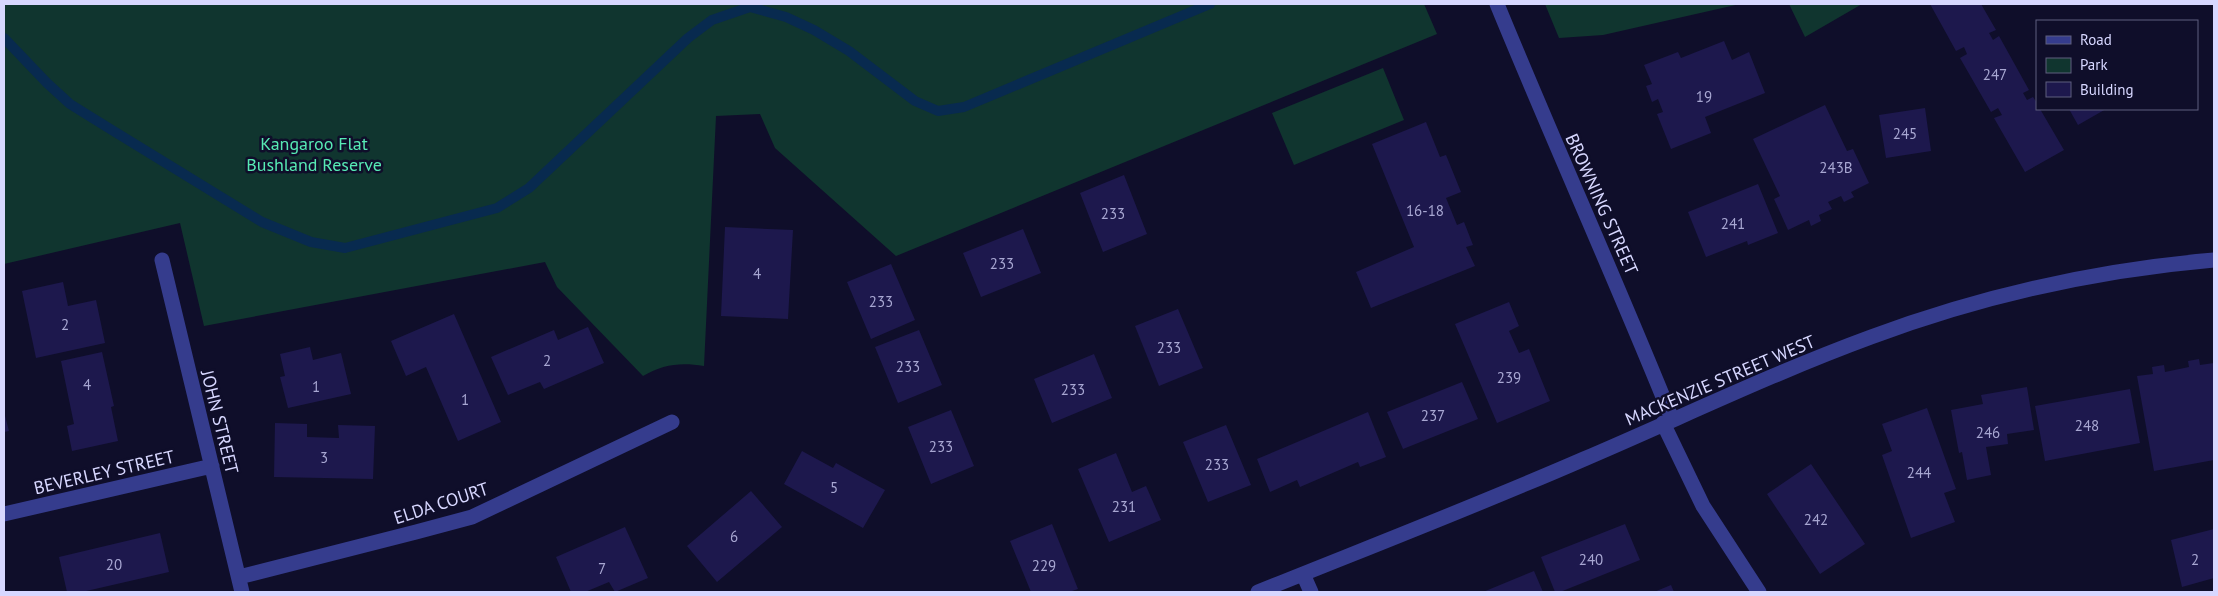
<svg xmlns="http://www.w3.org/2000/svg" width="2218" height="596" font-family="'PT Sans',sans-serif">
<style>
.green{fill:#10352f}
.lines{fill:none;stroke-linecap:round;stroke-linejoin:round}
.stream{stroke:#082a4f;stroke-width:10}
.building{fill:#1d184d}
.minor{stroke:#353c8d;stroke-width:15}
.labels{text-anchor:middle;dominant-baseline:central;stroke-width:5;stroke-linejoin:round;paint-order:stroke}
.number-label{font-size:15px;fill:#a8a7d2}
.park-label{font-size:18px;fill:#57eab4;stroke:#0f0e2a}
.street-label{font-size:18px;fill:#d7d7ff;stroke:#0f0e2a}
</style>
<rect width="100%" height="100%" fill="#0f0e2a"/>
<path class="green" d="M4,4h1420l13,30 -541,222 -121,-108 -15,-34 -44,2 -12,250c-23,-4 -41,-2 -61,10l-86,-89 -12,-25 -341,64 -24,-103 -176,41z
M1545,4h195l-137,31 -44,3z
M1789,4h73l-57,33z
M1383,68l21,52 -110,45 -22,-52z"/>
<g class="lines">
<path class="stream" d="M4,38l43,45 23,21 37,23 155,95 49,20 34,6 152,-40 32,-20 159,-150 24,-18 38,-13 36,10 28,13 35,21 66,50 23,10 26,-4 246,-103"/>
</g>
<path class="building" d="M1930,4h51l15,26 -7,3 4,7 6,-4 30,54 -6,3 4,7 6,-3 4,6v6h3l24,41 -39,22 -31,-54 8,-3 -4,-7 -7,4 -31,-54 7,-4 -3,-7 -8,4z
M1724,41l8,19 17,-8 16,41 -60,24 6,16 -40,16 -14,-35 6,-2 -5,-13 -6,3 -6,-16 6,-2 -8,-19 34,-13 3,6z
M1825,105l22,46 6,-2 16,34 -18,9 3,5 -10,5 -3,-6 -13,6 4,7 -13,6 2,6 -10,5 -2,-6 -21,10 -14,-31 6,-3 -27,-57z
M1925,108l6,43 -45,7 -7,-43z
M2069,109h37l-28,16z
M1426,122l14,35 6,-2 15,37 -15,6 11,27 7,-3 9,23 -7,2 9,19 -104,42 -15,-36 58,-25 -42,-103z
M1124,175l23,59 -44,18 -23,-59z
M1758,184l20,49 -30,12 -1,-4 -41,16 -18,-45z
M725,227l68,3 -5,89 -67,-3z
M1023,229l18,44 -60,24 -18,-44z
M891,264l24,56 -44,19 -24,-57z
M63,282l5,24 28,-6 9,43 -69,15 -14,-67z
M1509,302l10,24 -10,5 10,22 10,-4 21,52 -53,22 -42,-99z
M1178,309l25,59 -44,18 -24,-60z
M454,314l47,108 -43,19 -32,-74 -20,9 -15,-35z
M588,327l16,36 -60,26 -4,-7 -32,13 -17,-38 63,-27 4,10z
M919,330l23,55 -44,18 -23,-56z
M310,347l3,13 28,-7 10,41 -63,14 -8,-31 5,-1 -5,-22z
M102,352l12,54 -3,1 7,34 -46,10 -5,-25 7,-2 -13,-63z
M1094,354l18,44 -60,25 -18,-44z
M2199,359l1,6 14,-2v97l-60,11 -17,-95 16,-2 -1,-7 12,-2 1,7 24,-5 -1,-6z
M1462,382l16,37 -75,30 -16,-37z
M2027,387l7,43 -27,4 1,10 -22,3 5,28 -24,5 -5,-28 -3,1 -8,-43 32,-6 -2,-9z
M2130,389l10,54 -95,18 -10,-55z
M1927,408l29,81 -12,4 11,29 -44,16 -29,-83 10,-4 -10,-27z
M951,410l23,56 -43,18 -23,-57z
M4,412l5,19 -5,1z
M1368,412l18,45 -26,10 -2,-5 -58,25 -3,-7 -27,12 -13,-33z
M275,423l32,1v13l32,1 -1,-13 37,1 -2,53 -99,-2z
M1226,425l25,60 -43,17 -25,-60z
M802,451l31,17 3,-5 49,27 -22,38 -79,-44z
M1116,453l16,39 14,-6 15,34 -52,22 -31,-73z
M1811,464l54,80 -45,30 -53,-80z
M751,491l31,36 -65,55 -30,-36z
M1052,524l26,65 -9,3h-38l-21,-51z
M1625,524l15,36 -80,32h-5l-14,-35z
M625,527l23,51 -33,14 -6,-10 -24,10h-14l-15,-35z
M2214,529v49l-32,9 -11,-47z
M160,533l9,39 -87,20h-15l-8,-35z
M1534,571l9,21h-60z
M1671,585l3,7h-20z"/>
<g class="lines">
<path class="minor" d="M1497,4c57,139 119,276 175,415
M162,260l80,332
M1663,423l40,83 56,86
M4,514l208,-48
M1303,574l8,18
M239,577l177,-45 56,-15 200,-95
M1258,592c109,-44 218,-86 326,-133 96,-41 189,-86 287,-122 110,-41 227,-67 343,-77"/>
</g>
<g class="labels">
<g class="number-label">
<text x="1995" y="74">247</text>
<text x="1704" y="96">19</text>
<text x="1905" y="133">245</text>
<text x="1836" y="167">243B</text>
<text x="1425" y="210">16-18</text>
<text x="1113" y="213">233</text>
<text x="1733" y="223">241</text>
<text x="1002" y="263">233</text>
<text x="757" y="273">4</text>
<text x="881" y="301">233</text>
<text x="65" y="324">2</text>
<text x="1169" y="347">233</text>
<text x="547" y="360">2</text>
<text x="908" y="366">233</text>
<text x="1509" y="377">239</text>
<text x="87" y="384">4</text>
<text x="316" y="386">1</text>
<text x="1073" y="389">233</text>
<text x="465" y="399">1</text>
<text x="1433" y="415">237</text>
<text x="2087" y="425">248</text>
<text x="1988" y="432">246</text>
<text x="941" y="446">233</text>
<text x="324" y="457">3</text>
<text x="1217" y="464">233</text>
<text x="1919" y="472">244</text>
<text x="834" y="487">5</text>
<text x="1124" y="506">231</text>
<text x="1816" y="519">242</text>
<text x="734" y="536">6</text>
<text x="1591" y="559">240</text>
<text x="2195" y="559">2</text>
<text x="114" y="564">20</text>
<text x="1044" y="565">229</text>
<text x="602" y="568">7</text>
</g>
<g class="park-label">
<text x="314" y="143">Kangaroo Flat<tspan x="314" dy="21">Bushland Reserve</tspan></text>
</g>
<g class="street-label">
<text transform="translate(1602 204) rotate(66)">BROWNING STREET</text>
<text transform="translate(1720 380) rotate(-23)">MACKENZIE STREET WEST</text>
<text transform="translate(220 422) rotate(76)">JOHN STREET</text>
<text transform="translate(104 472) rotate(-13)">BEVERLEY STREET</text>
<text transform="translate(441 503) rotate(-18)">ELDA COURT</text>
</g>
</g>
<rect width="2218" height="596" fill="none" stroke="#d7d7ff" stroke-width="10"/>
<rect x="2036" y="20" width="162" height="90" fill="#0f0e2a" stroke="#5f5e7f"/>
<rect x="2046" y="36" width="25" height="8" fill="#353c8d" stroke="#5f5e7f"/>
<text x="2080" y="45" font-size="15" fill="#d7d7ff">Road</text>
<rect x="2046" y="58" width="25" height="15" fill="#10352f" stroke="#5f5e7f"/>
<text x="2080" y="70" font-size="15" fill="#d7d7ff">Park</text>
<rect x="2046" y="82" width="25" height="15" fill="#1d184d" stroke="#5f5e7f"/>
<text x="2080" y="95" font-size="15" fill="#d7d7ff">Building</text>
</svg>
